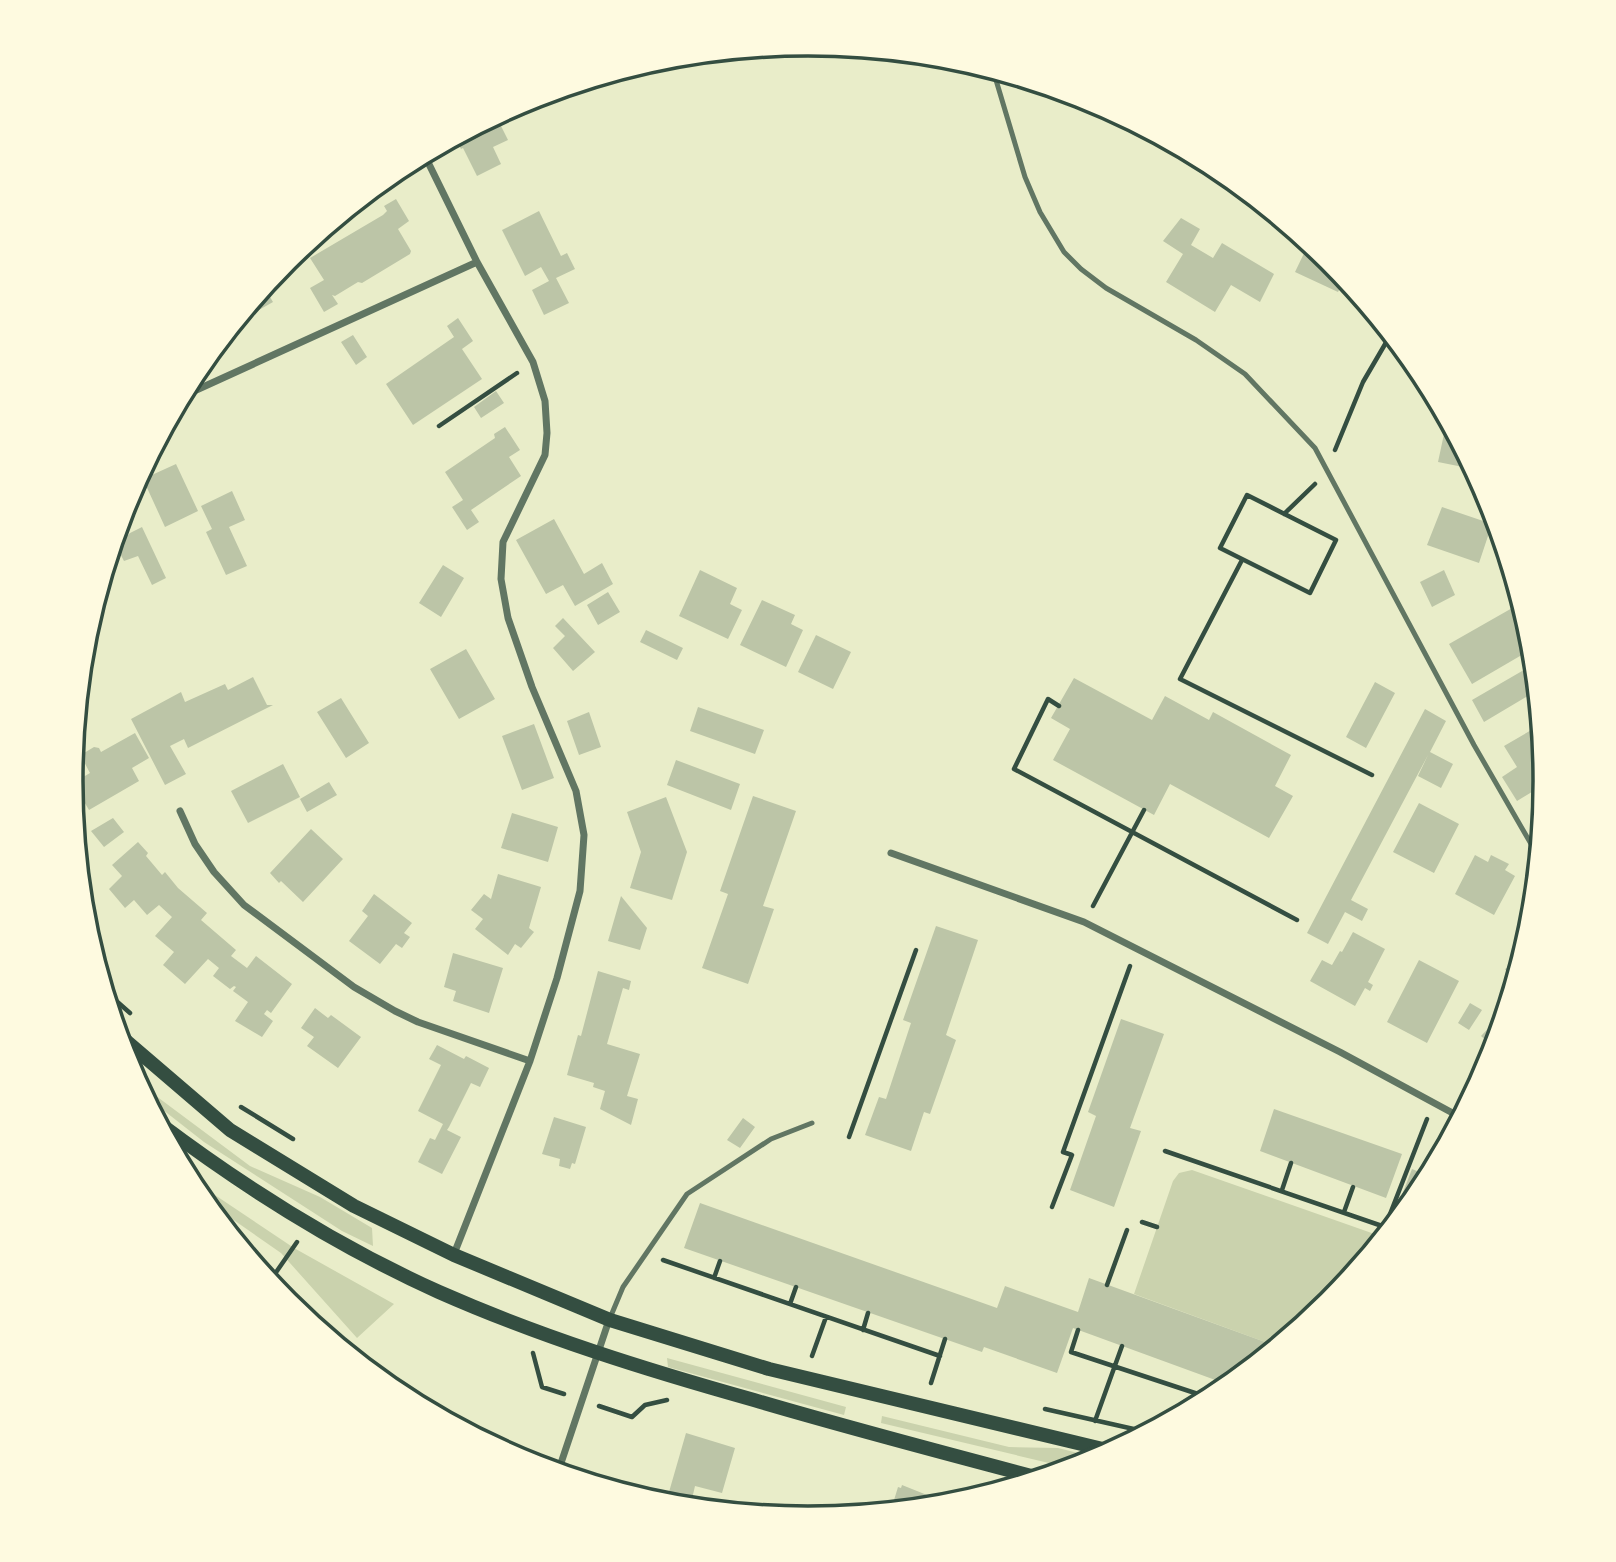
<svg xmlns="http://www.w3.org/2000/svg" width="1616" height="1562" font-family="'Fira Sans Condensed',sans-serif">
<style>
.green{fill:#cad2ad}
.building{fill:#bcc5a7}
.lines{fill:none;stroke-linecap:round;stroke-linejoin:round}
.path{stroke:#344e41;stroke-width:4.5}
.service{stroke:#617663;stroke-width:5}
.minor{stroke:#617663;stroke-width:7}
.secondary{stroke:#344e41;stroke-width:14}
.rim{fill:none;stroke:#344e41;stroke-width:3.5}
</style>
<rect width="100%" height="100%" fill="#e9edc9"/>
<path class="green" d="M136,1081l114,85 70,31 52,31 1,18 -31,-15 -138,-89 -60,-47z
M1192,1170l191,67 -54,66 -53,43 -142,-52 39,-113 6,-8z
M188,1177l106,71 100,56 -37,34 -76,-85 -82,-57z
M667,1358l179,49 -2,8 -176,-48z
M882,1416l127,31 49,1 40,10 -28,10 -189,-45z"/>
<path class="building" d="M496,116l12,24 -15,7 8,17 -24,12 -14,-28 -2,1 -6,-11z
M396,199l13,22 -11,8 13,22 -1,3 -48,29 -4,-1 -23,14 -3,-1 6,9 -14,8 -14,-24 14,-8 -14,-22 73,-43 4,-4 -3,-5z
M539,211l22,45 6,-3 8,16 -19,9 13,25 -25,12 -12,-25 17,-9 -8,-14 -16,9 -23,-46z
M1181,218l19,11 -9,16 22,13 9,-15 52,31 -14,28 -29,-17 -16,27 -49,-30 17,-28 -20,-13z
M1309,243l21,17 15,18 -7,14 -43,-20z
M264,287l9,15 -39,22v-1z
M458,318l15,23 -11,8 20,30 -69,46 -27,-41 68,-47 -7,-11z
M353,335l14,22 -11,8 -15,-23z
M496,391l8,12 -23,15 -7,-11z
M1447,420l11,20 15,29 -35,-7z
M505,427l15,23 -11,7 12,19 -50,34 8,12 -12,8 -15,-23 11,-7 -18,-28 50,-34 -1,-4z
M176,464l22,47 -33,16 -22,-48z
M232,491l13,29 -16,7 18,39 -21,9 -20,-43 6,-3 -11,-23z
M1442,507l50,17 -13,39 -52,-18z
M554,519l30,55 18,-11 11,21 -38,22 -12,-21 -17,9 -30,-54z
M120,521l5,10 -9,4 4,9 10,-11 12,-6 24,51 -14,7 -14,-29 -14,5 -10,-19z
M443,565l21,13 -23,39 -22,-14z
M700,570l37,18 -7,16 12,6 -14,29 -49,-23z
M1444,570l11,25 -23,12 -12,-25z
M608,592l12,20 -22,13 -11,-20z
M762,600l33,15 -4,9 12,6 -17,37 -46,-22z
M1521,603l11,46 -60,35 -23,-40z
M563,618l32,34 -22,19 -20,-23 12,-12 -10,-10z
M646,630l37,18 -6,12 -37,-18z
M816,635l35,17 -18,37 -35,-17z
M466,649l29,50 -36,20 -29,-50z
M1534,664l2,27 -52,31 -12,-22z
M253,677l14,28h6l-85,43 -4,-9 -14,7 16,28 -21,11 -34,-66 50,-27 4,10 40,-18 3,6z
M1074,678l78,42 13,-24 44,24 4,-8 78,43 -16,31 18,10 -24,42 -99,-54 -16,31 -101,-55 17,-31 -19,-11z
M1375,682l20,11 -29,55 -20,-11z
M341,698l28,45 -23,15 -29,-46z
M698,707l66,23 -9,24 -65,-23z
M1425,709l21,12 -16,31 23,12 -12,24 -23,-12 10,-21 -77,145 17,9 -6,12 -17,-9 -17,32 -21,-11z
M589,712l12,35 -22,8 -12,-34z
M534,724l20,54 -32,12 -20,-54z
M1540,725l5,59 -28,17 -15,-24 15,-10 -13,-21z
M135,733l14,25 -17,10 7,13 -50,29 -16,-27 17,-10 -8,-15 2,-5 10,-6 5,1 2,4z
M676,760l64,24 -9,26 -64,-25z
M283,764l17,33 -52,26 -17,-32z
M329,782l8,13 -30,17 -7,-13z
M753,796l43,15 -33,95 11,3 -26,75 -46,-16 26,-74 -8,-3z
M666,797l21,55 -15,48 -42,-12 11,-36 -14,-40z
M1419,803l40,21 -25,49 -41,-21z
M512,813l46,14 -10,35 -47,-14z
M113,818l11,14 -20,15 -13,-16z
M311,829l32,30 -40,43 -22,-21 -2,2 -9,-10z
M138,842l10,11 -2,3 16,19 3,-3 13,16 29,25 -6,7 35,30 -5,6 16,12 9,-12 36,28 -21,29 -4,-3 -3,4 9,7 -11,16 -27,-16 13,-19 -15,-11 3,-4 -2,-1 -4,3 -17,-13 6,-8 -11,-9 -23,25 -22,-19 11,-13 -19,-16 17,-19 -13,-12 -12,10 -13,-15 -9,8 -16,-19 13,-13 -10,-11z
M1475,855l13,7 3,-7 18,9 -4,6 10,6 -21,39 -39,-21z
M498,874l43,13 -12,41 5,4 -13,16 -6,-4 -7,11 -33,-26 8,-10 -12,-9 13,-16 7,5z
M374,894l38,29 -8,10 6,4 -8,11 -6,-4 -16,20 -31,-23 19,-25 -6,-5z
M621,896l26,32 -7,22 -32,-9z
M936,926l42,14 -32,95 10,5 -26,74 -6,-2 -13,39 -46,-16 14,-38 7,2 25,-76 -8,-3z
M1353,932l32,17 -17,33 5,3 -3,6 -5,-3 -10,18 -45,-25 12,-21 10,5 8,-14 2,1z
M453,953l50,15 -14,45 -36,-12 3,-10 -12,-4z
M1419,960l40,21 -32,62 -40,-21z
M1520,961l-4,14 -3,8 -8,-14z
M598,971l33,10 -2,9 -6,-2 -16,56 33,10 -13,42 11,3 -7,26 -31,-16 5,-18 -12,-4 1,-4 -27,-8 11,-40 3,1z
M1470,1003l12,7 -13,20 -11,-7z
M315,1008l13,10 3,-3 30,22 -23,31 -31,-22 7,-9 -13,-9z
M1121,1019l43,15 -34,94 11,3 -27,76 -44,-17 26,-74 -8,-4z
M1497,1019l4,3 -7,25 -13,-11z
M437,1045l27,14 2,-3 23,12 -9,19 -9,-4 -22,44 -2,3 14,7 -19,37 -24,-12 12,-24 5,2 8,-16 -25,-13 23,-46 -12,-6z
M1274,1109l128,45 -16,44 -126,-47z
M554,1117l32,10 -11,37 -3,-1 -2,6 -11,-3 1,-7 -18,-5z
M743,1118l12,9 -15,21 -13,-8z
M1412,1169l17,7 -19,28 -10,-4z
M700,1203l297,105 8,-22 73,26 11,-34 187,68 -47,39 -156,-57 -16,45 -73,-26 -2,5 -298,-104z
M686,1433l49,15 -13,45 -27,-7 -3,13 -23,-7z
M902,1485l35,14 -2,7 -44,4 7,-23 3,1z
M747,1504l34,10v2l-36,-4z"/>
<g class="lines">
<path class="path" d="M439,426l78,-53
M1335,450l28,-68 28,-48
M1247,495l89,45 -26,53 -90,-45z
M1284,514l31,-30
M1242,560l-62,119 192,96
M1059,706l-11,-7 -34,70 283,151
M1093,906l51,-96
M105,991l25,22
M241,1107l52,32
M849,1137l67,-187
M1165,1151l220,76 42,-108
M1282,1190l9,-27
M1052,1207l20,-52 -9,-3 67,-186
M1344,1212l9,-25
M1142,1222l15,5
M663,1260l277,96
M714,1278l6,-17
M270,1281l27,-39
M1107,1285l20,-55
M790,1304l6,-17
M863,1330l5,-17
M1078,1330l-7,22 139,46
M533,1353l9,34 22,7
M812,1356l14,-39
M931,1383l14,-44
M1215,1396l5,-14
M599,1406l33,11 13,-12 22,-5
M1045,1409l102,23
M1095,1421l27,-75"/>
<path class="service" d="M993,70l32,107 15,35 24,40 17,17 25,19 90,52 49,34 70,74 159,297 64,111
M610,1318l13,-31 64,-93 84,-55 41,-16"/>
<path class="minor" d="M424,154l53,108 56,100 12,39 2,32 -2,22 -42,87 -2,37 7,39 24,69 44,104 8,44 -4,56 -23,87 -27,83 -76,193
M181,397l296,-135
M180,811l15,33 19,28 30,33 110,82 41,24 23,11 112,39
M891,853l193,69 256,130 120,65
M558,1472l51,-152"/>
<path class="secondary" d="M118,1034l112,96 124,76 100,49 156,65 159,49 342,82
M159,1123c85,64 182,125 280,169 102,45 208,78 315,108 95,28 190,53 285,78"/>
</g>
<path d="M0 0H1616V1562H0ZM83 781a725 725 0 1 1 1450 0a725 725 0 1 1-1450 0Z" fill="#fefae0" fill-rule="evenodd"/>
<path class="rim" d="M83 781a725 725 0 1 1 1450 0a725 725 0 1 1-1450 0Z"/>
</svg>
